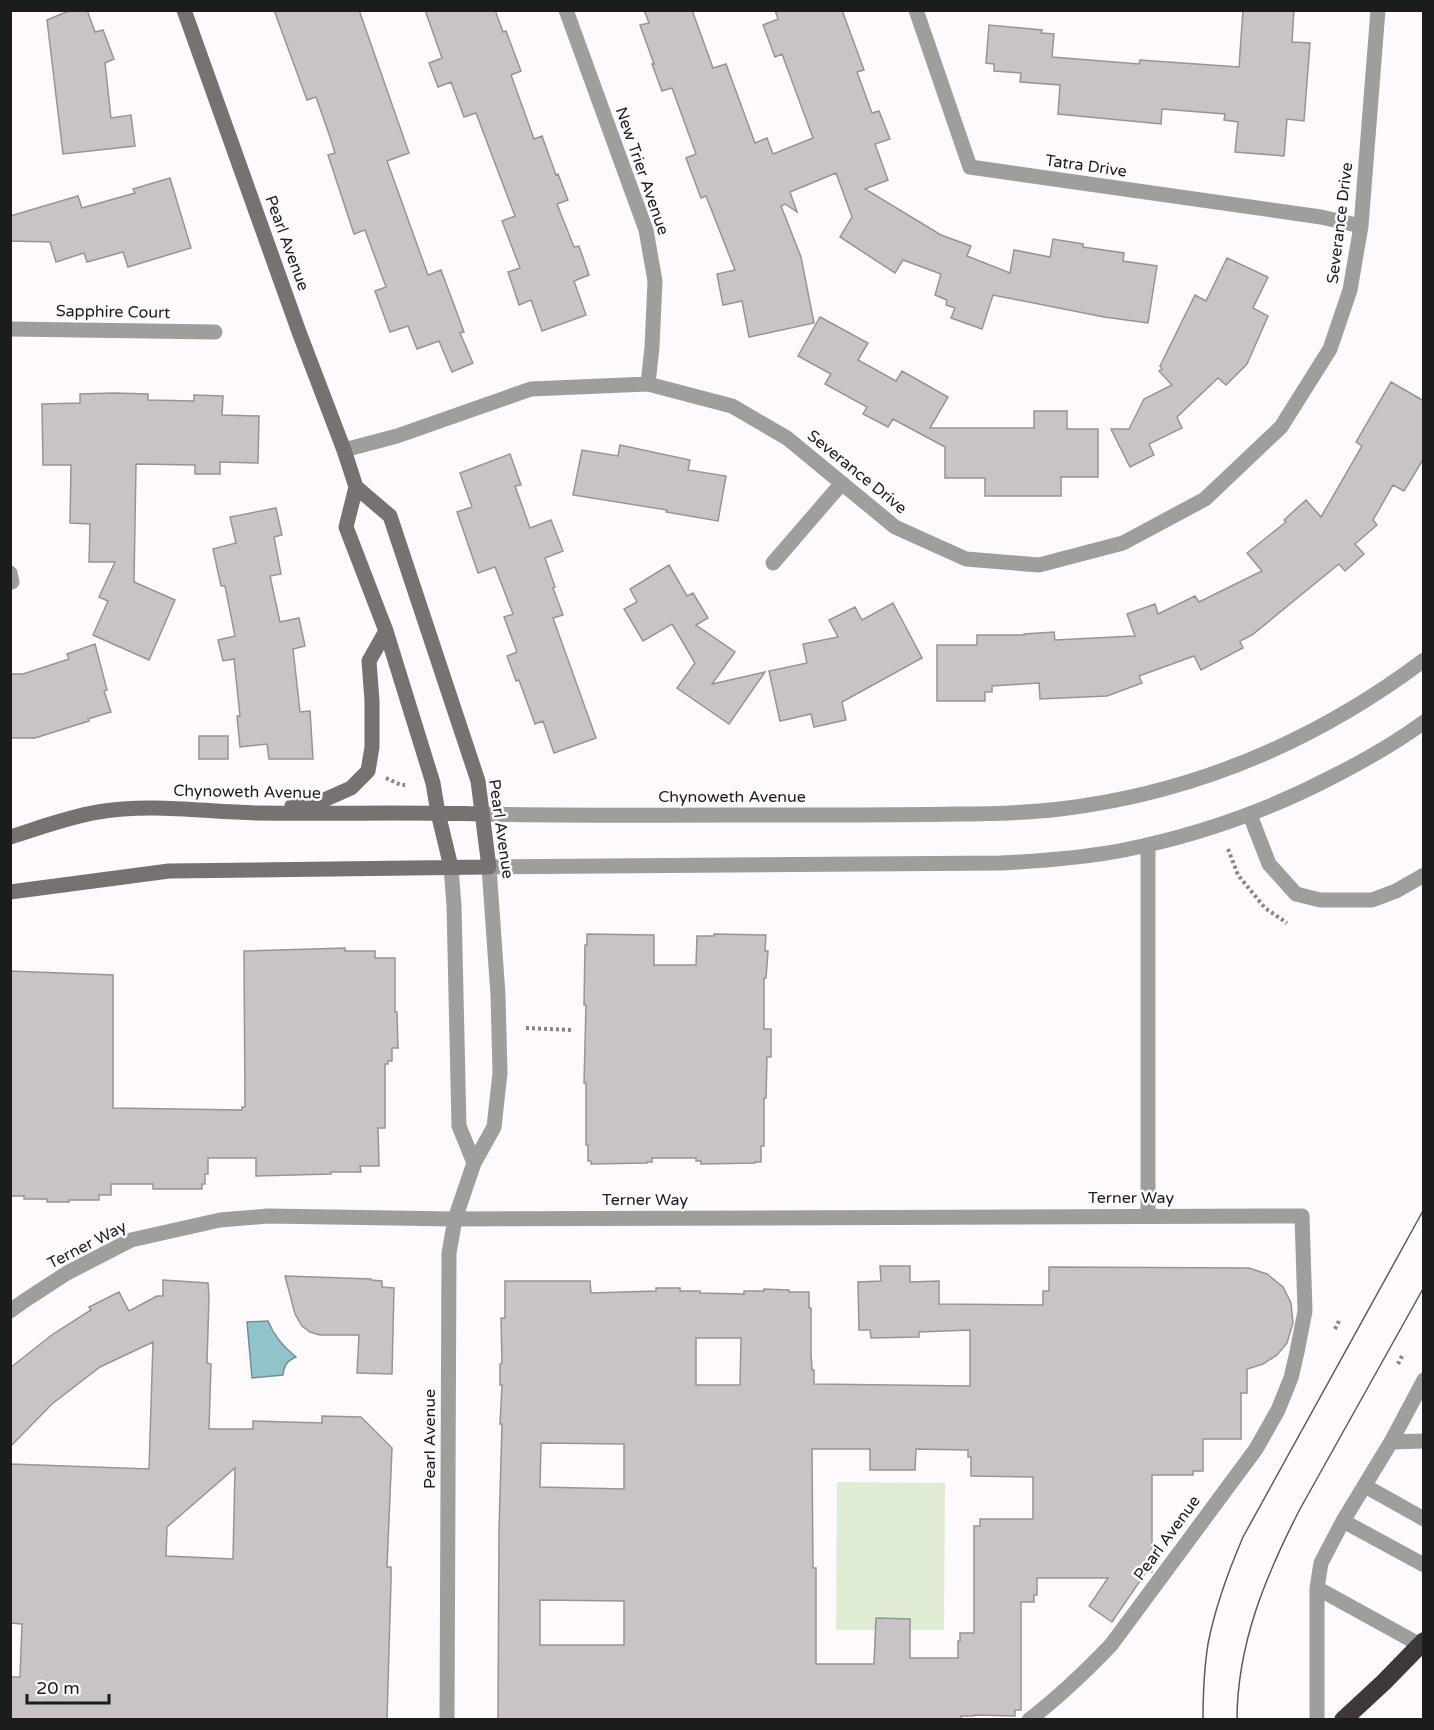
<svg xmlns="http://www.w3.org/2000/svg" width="1434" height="1730" font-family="'Varela Round',sans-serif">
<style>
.green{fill:#ddecd3}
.water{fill:#92c3cb;stroke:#6f9197;stroke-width:1.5}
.building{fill:#c7c3c7;stroke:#979497;stroke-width:1.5;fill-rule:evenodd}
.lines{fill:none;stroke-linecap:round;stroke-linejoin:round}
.path{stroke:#888588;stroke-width:4;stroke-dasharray:3 3;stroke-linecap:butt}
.lane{stroke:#a09d9d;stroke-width:15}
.street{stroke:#a09d9d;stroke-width:15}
.secondary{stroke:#757271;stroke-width:15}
.highway{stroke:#3e3939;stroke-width:18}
.tram{stroke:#5d5b5d;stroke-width:1.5}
.labels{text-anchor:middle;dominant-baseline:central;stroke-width:5;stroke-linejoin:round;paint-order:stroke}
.street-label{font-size:16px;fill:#1d1c1d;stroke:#fdf9fd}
</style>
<rect width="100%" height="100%" fill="#fdf9fd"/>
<path class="green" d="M837,1482l108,1 -1,147h-108z"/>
<path class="water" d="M268,1321c6,15 14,25 28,36 -9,4 -12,8 -13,18l-31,3 -5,-56z"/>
<path class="building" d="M71,10h16l8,22 8,-2 11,29 -9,4 6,55 20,-3 4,31 -72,8 -16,-134z
M274,10h85l50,143 -22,8 41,114 13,-5 23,62 -4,1 13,30 -21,9 -13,-31 -22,8 -9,-23 -18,6 -15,-41 11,-4 -21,-57 -11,4 -26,-79 7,-2 -5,-16 -14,-40 -9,3z
M425,10h70l8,22 3,-1 15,40 -10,4 23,64 8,-3 14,39 2,-1 10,26 -11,4 17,43 5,-1 10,29 -15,6 12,34 -44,16 -11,-31 -12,5 -11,-33 12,-4 -18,-47 13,-5 -39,-103 -12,4 -13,-35 -13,5 -9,-24 13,-5z
M644,10h48l21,58 13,-4 29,79 12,-5 6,16 40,-16 -31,-84 -7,3 -12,-32 15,-6 -3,-9h67l22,60 -7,2 15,41 7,-2 11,28 -15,5 13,36 -23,9 76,46 30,11 -4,10 43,17 4,-23 36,7 3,-18 30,5v3l41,6 -1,8 34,5 -9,57 -44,-6 -111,-22 -11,34 -31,-11 4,-10 -9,-3 1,-5 -12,-5 6,-21 -38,-14 -8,13 -55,-36 12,-20 -16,-44 -46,19 7,20 -12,-8 -4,2 20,51 13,66 -65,14 -7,-36 -19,4 -6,-31 18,-4 -29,-74 -5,2 -15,-40 10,-4 -24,-66 -10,3 -10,-27h2l-14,-39 9,-2z
M1243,10h51l-2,32 18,1 -6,78 -17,-2 -3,37 -49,-4 3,-30 -14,-2 1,-6 -63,-5 -1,15 -103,-10 2,-29 -40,-3 1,-9 -27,-2v-7l-8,-1 3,-38 53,5 -1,3 13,1 -2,23 87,7 1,-4 99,7z
M170,178l21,70 -63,19 -5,-15 -36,10 -3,-9 -28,9 -6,-20 -40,-1v-25l68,-20 4,12 53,-15 -2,-4z
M1227,258l41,19 -15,31 15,8 -21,48 -21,21 -8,-7 -41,39 5,11 -33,16 5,11 -24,12 -19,-38h18l15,-30 28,-14 -13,-14 3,-2 -2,-3 35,-71 11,6z
M820,317l48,26 -10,17 38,21 6,-10 46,26 -18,31h104v-17h33v18h31v48h-37v19h-76v-18h-40v-31l-52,-28 -5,8 -25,-13 4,-7 -42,-23 6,-10 -33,-18z
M1391,382l33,19v57l-20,33 -11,-6 -20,35 4,5 -22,19 9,10 -19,17 -6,-7 -87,71 -12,6 3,7 -42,22 -7,-14 -55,20 3,7 -35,13 -67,3 -1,-16 -47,3v6h-7v9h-48v-56h40v-10h47v-1l30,-2 1,8 80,-4 -8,-22 28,-10 3,10 37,-18 4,6 63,-31 -15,-18 39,-31 -2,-2 22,-20 15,17 41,-71 -6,-4z
M113,393l35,1v6l46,1v-6l29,1 -1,19 37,1 -1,47 -38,-1v12h-25v-9l-59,-1 -2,118 41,18 -26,60 -56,-25 15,-34 -9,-4 16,-35h-26l1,-38 -20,-1 1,-58h-28l-1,-61 38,-1v-9z
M620,445l70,15 -2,10 38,6 -8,45 -52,-9 1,-2 -94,-15 9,-45 36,6z
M510,454l11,31 -6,1 15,42 21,-8 12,31 -18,7 10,29 -2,1 10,27 -10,3 43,120 -42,15 -11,-32 -8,3 -16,-44 -3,1 -9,-25 10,-4 -13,-35 9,-3 -18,-47 -17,6 -21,-61 15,-5 -12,-34z
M276,508l6,27 -8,2 7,37 -11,2 10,46 19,-4 6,28 -12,3 7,63 10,-1 3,48h-44l-2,-15 -27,3 -3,-31h3l-6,-57 -11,2 -5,-21 17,-4 -10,-50h-4l-8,-37 23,-6 -6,-26z
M669,565l18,31 6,-3 15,25 -12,7 39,27 -23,32 53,-12 -36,52 -52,-36 18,-25 -23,-39 -29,17 -19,-32 13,-7 -7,-13z
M893,603l29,55 -80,44 4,18 -32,7 -3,-13 -31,7 -11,-50 38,-8 -4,-19 35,-7 -9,-17 26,-13 7,13z
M95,644l12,46 -3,1 7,21 -23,7 1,2 -54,17h-25v-64h13l46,-15 -2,-5z
M199,736h29v23h-29z
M587,934l67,1v30h42l1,-29h17v-2l52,1 -1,16h3l-2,27h-2v51h7v28h-4l-1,41h-2v48h-3v16h-6v1l-54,1v-3h-5v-3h-44v4h-5v1l-56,1v-3h-3v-16h-2v-62h-2l2,-78h-2l1,-60h2z
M345,948v3h30v7h20v54h2l1,36h-6v13h-4v3h-3v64h-7l1,38h-19l1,6h-30v2l-75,2v-18h-48v16h-3v10h-3v5h-49v-5h-42v11h-12v5h-30v2h-22v-3h-23v-3h-14v-225l103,4v133l129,2v-3h3l-1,-156z
M880,1266h30v16l29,-1v23l104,1v-14h6v-24l200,1 18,6 16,13 8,16 2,20 -6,20 -10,12 -14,9 -16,5v24h-6v46h-38v32h-10v4h-41v97h-6l-34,50 -23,-16 19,-28h-71v17h-3v7h-13v108h-6v6l-41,-1v1h-13v3h-463l1,-188 3,-107h-2l2,-39h-2v-21l2,-1 -1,-45h4v-37h85l1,12 65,-2v-3h24v3h20v2l44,1v-3h20v-2l25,1v2h20v16h2v45l1,17h2v14l156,2v-56l-51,2v5l-48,1 -1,-8h-11l-1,-48 23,-1zM696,1338h45l-1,47h-44zM541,1443l83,1v45l-84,-2zM812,1449h58v21h45l1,-21 52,1v7h3v19l62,1v42h-53v7h-6v107h-14v8h-2v17h-48v-39l-34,-1 -2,46h-58v-96h-3zM540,1600l84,1v44h-84z
M285,1276l86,3v1l11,1v6l12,1 -2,86 -35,-1 2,-38h-39l-10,-3 -8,-6 -7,-12z
M163,1280l45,3 1,13 -2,67 4,1 -2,65h44v-8l69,2v-7l39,1 31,31 -5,119h4v14l-4,138h-377v-42h10l2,-53 -12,-1v-159l139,5 4,-127 -53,25 -48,37 -42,43v-79l43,-34 38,-24 -2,-3 30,-15 10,19 28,-15h6zM235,1468l-2,91 -67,-3 1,-29z"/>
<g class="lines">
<path class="path" d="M386,778l15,7h4
M1228,849l10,26 27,33 22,15
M526,1028l47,2
M1335,1329l4,-8
M1398,1364l4,-8"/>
<path class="lane" d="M1250,815l19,49 27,30 24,6h52l24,-9 28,-16
M1148,845v371
M1391,1442l33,-1
M1365,1486l59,33
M1343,1521l81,44
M1317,1588l107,59
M1317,1720v-132l4,-25 22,-42 48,-79 33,-62"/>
<path class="street" d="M566,10l80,220 9,51 -3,66 -4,37
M916,10l54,157 351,50 40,9
M10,329l205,3
M344,450l53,-14 134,-47 117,-5 84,22 55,32 108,89 71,32 73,6 84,-22 82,-44 76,-72 49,-78 20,-59 11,-64 17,-216
M773,563l69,-80
M10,573l2,9
M481,814c110,2 220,1 329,1 49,0 98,0 147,-1 35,0 69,-1 103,-5 134,-16 256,-68 364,-149
M451,867l3,39 5,220 15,37
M10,1311l14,-10 43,-28 64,-33 89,-20 48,-4 187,3 847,-3 3,95 -8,41 -6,26 -13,32 -22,39 -145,196c-26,27 -52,52 -82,75
M447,1720l2,-467 6,-34 19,-56 20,-36 6,-54 -2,-78 -9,-128 512,-4c41,-2 82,-5 123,-13 75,-15 146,-40 214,-76 29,-15 59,-32 86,-52"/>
<path class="secondary" d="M184,10l115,322 45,118 12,37 -10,40 40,104 47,152 5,30 13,54
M292,806l32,-6 27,-12 17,-17 4,-24v-46l-3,-40 17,-30
M10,837c29,-9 58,-20 88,-25 53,-9 107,0 160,1 74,1 149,-1 223,1
M10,892l159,-21 320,-4 -11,-86 -88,-265 -34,-29"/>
<path class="highway" d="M1343,1720l41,-38 40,-41"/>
<path class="tram" d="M1203,1720c0,-25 1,-51 5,-76 7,-37 20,-72 35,-107l181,-328
M1237,1720c0,-76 29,-145 63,-211l124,-222"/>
</g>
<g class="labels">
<g class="street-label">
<text transform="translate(1086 166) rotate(8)">Tatra Drive</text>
<text transform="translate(642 171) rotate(71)">New Trier Avenue</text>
<text transform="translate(1340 223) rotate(-83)">Severance Drive</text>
<text transform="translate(287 243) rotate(70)">Pearl Avenue</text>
<text transform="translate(113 312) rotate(1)">Sapphire Court</text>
<text transform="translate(857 472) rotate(39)">Severance Drive</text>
<text transform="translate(247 792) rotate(1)">Chynoweth Avenue</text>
<text x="732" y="797">Chynoweth Avenue</text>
<text transform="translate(501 829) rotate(82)">Pearl Avenue</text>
<text x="1131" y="1198">Terner Way</text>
<text x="645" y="1200">Terner Way</text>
<text transform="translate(87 1245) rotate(-27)">Terner Way</text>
<text transform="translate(430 1439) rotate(-90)">Pearl Avenue</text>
<text transform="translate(1167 1538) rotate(-54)">Pearl Avenue</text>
</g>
</g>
<rect width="1434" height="1730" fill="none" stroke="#1d1c1d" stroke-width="24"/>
<path d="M27 1694v9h82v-9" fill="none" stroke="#1d1c1d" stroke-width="3"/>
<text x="36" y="1694" font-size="18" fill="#1d1c1d" stroke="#fdf9fd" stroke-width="4.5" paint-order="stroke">20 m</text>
</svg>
